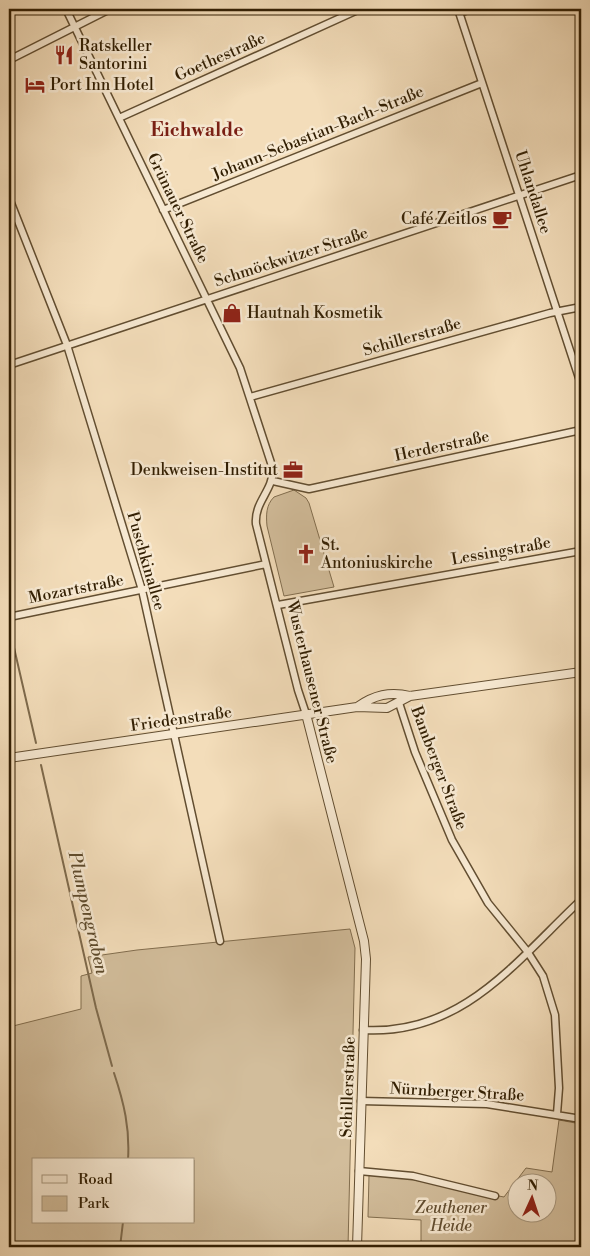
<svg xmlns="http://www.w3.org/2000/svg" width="590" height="1256" font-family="'Libre Bodoni',serif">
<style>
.green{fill:#d2bd9b;stroke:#826e4f;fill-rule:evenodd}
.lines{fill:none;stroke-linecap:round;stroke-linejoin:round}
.stream{stroke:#7e6a4c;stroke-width:2}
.minor-casing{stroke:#624e31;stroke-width:9}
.tertiary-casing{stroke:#624e31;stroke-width:10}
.minor{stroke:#f7e9d2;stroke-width:6}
.tertiary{stroke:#f7e9d2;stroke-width:8}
.labels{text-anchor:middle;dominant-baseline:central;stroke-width:5;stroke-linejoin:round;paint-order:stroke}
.poi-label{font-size:16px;fill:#321f03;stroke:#f7e9d2;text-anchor:start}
.street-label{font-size:16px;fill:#321f03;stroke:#f7e9d2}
.park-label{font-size:16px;font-style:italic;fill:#624e31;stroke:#f7e9d2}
.water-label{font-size:18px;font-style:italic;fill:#5e4b2d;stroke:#f7e9d2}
.quarter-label{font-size:19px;font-weight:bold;fill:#7a1f14;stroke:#f7e9d2}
</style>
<rect width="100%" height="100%" fill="#f3ddba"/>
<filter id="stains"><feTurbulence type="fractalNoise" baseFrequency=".004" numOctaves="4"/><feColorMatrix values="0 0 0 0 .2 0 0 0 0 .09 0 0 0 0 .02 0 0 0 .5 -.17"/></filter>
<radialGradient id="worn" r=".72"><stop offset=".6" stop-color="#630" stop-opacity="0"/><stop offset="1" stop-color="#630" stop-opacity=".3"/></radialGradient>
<path class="green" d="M294,490l12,8 3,5 25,84 -50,9 -17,-70c-1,-11 -1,-21 7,-29z
M350,929l5,19 -7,299h-334l-5,-25v-195l72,-18v-33l11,-3 -4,-16 49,-7zM34,1160h160v62h-160z
M559,1120l22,4v123h-160v-27l-53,-3 1,-42 35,3 100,19 22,-29 26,4zM518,1184h30v30h-30z"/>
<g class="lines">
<path class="stream" d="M9,626l27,117
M41,765l55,243 16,58
M114,1073c10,30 16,55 14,87
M120,1247l3,-25"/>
<defs>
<path id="minor" d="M66,9l174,359 33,101c0,22 -19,33 -17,55l42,166 8,24
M458,9l123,375
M459,13l13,-4
M9,60l101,-51
M119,118l241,-109
M9,198l58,147 75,245 78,351
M163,210l319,-127
M9,365l572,-190
M250,397l300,-84 31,-6
M273,481l36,8 272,-59
M278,605l303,-54
M9,617l257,-53
M399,703l16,49 37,88 36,63 39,48 16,25 12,39 4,73 -2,26
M363,1030c99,6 153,-69 218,-130
M361,1101l126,3 94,15
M359,1171l54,5 82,20"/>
<path id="tertiary" d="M357,707c17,-12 33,-16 53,-11l171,-24
M306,714l58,227 2,18 -9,288
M9,758l348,-51 30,1 23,-12"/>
</defs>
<use href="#minor" class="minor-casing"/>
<use href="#tertiary" class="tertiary-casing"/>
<use href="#minor" class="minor"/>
<use href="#tertiary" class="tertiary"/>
</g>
<defs>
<symbol id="restaurant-bare" viewBox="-9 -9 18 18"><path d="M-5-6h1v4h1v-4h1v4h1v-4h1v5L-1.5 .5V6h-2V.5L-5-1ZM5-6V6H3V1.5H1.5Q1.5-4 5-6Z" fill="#8f2418" stroke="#f7e9d2" stroke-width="2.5" paint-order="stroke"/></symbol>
<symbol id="hotel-bare" viewBox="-9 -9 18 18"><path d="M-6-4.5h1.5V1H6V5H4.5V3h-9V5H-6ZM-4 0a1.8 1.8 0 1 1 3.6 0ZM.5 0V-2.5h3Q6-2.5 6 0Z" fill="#8f2418" stroke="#f7e9d2" stroke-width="2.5" paint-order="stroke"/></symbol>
<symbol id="cafe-bare" viewBox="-9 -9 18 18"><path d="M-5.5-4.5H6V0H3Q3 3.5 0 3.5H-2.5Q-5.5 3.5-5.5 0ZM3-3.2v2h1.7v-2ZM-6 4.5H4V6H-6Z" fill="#8f2418" stroke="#f7e9d2" stroke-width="2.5" paint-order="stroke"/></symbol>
<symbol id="shop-bare" viewBox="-9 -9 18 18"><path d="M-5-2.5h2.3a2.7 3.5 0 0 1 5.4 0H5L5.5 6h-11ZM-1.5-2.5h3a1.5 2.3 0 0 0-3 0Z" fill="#8f2418" stroke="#f7e9d2" stroke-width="2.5" paint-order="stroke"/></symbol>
<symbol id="office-bare" viewBox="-9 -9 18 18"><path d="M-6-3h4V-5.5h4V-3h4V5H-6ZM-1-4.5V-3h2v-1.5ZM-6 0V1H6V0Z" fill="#8f2418" stroke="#f7e9d2" stroke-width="2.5" paint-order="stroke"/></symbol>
<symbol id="church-bare" viewBox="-9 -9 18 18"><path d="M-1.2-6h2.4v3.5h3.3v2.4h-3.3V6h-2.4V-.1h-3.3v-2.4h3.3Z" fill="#8f2418" stroke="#f7e9d2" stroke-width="2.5" paint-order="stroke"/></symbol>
</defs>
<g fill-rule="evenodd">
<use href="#restaurant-bare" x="50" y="41" width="28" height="28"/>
<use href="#hotel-bare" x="21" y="71" width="28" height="28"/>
<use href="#cafe-bare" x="488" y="205" width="28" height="28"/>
<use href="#shop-bare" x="218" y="299" width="28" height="28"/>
<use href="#office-bare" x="279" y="456" width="28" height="28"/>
<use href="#church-bare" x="292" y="540" width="28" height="28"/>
</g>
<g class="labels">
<g class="poi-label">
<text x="79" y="46">Ratskeller<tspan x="79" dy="18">Santorini</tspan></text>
<text x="50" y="85">Port Inn Hotel</text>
<text x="487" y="219" text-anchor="end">Café Zeitlos</text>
<text x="247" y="313">Hautnah Kosmetik</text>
<text x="278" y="470" text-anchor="end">Denkweisen-Institut</text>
<text x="321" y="545">St.<tspan x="321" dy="18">Antoniuskirche</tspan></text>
</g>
<g class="street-label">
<text transform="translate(220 57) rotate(-24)">Goethestraße</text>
<text transform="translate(318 133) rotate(-22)">Johann-Sebastian-Bach-Straße</text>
<text transform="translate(533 192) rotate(72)">Uhlandallee</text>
<text transform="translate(178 208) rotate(64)">Grünauer Straße</text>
<text transform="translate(291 257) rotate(-18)">Schmöckwitzer Straße</text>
<text transform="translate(412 337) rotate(-16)">Schillerstraße</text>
<text transform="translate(442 446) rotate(-12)">Herderstraße</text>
<text transform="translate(501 551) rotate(-10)">Lessingstraße</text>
<text transform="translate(146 561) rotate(74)">Puschkinallee</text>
<text transform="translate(76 589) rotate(-11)">Mozartstraße</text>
<text transform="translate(312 682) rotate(76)">Wusterhausener Straße</text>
<text transform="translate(181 719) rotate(-8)">Friedenstraße</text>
<text transform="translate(439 768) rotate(69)">Bamberger Straße</text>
<text transform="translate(348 1087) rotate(-88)">Schillerstraße</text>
<text transform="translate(457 1092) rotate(3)">Nürnberger Straße</text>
</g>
<g class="park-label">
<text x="451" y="1208">Zeuthener<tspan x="451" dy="18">Heide</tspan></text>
</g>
<g class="water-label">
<text transform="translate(88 913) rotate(77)">Plumpengraben</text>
</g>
<g class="quarter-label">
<text x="197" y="130">Eichwalde</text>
</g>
</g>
<rect width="590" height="1256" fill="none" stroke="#f3ddba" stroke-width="30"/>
<rect x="10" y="10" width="570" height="1236" fill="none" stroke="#321f03" stroke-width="2.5"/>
<rect x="15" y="15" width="560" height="1226" fill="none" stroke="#321f03"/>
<rect x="32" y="1158" width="162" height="65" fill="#f7e9d2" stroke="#a8987f"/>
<rect x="42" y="1175" width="25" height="8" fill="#f7e9d2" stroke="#a8987f"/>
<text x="78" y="1184" font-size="15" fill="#321f03">Road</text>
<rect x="42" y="1196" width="25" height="15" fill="#d2bd9b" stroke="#a8987f"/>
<text x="78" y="1208" font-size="15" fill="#321f03">Park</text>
<g transform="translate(532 1198) rotate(3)"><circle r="24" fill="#f7e9d2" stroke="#a8987f"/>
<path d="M0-4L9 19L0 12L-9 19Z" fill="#8f2418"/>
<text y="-8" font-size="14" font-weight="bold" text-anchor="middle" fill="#321f03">N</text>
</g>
<rect width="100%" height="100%" filter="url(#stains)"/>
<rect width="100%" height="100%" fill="url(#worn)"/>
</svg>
